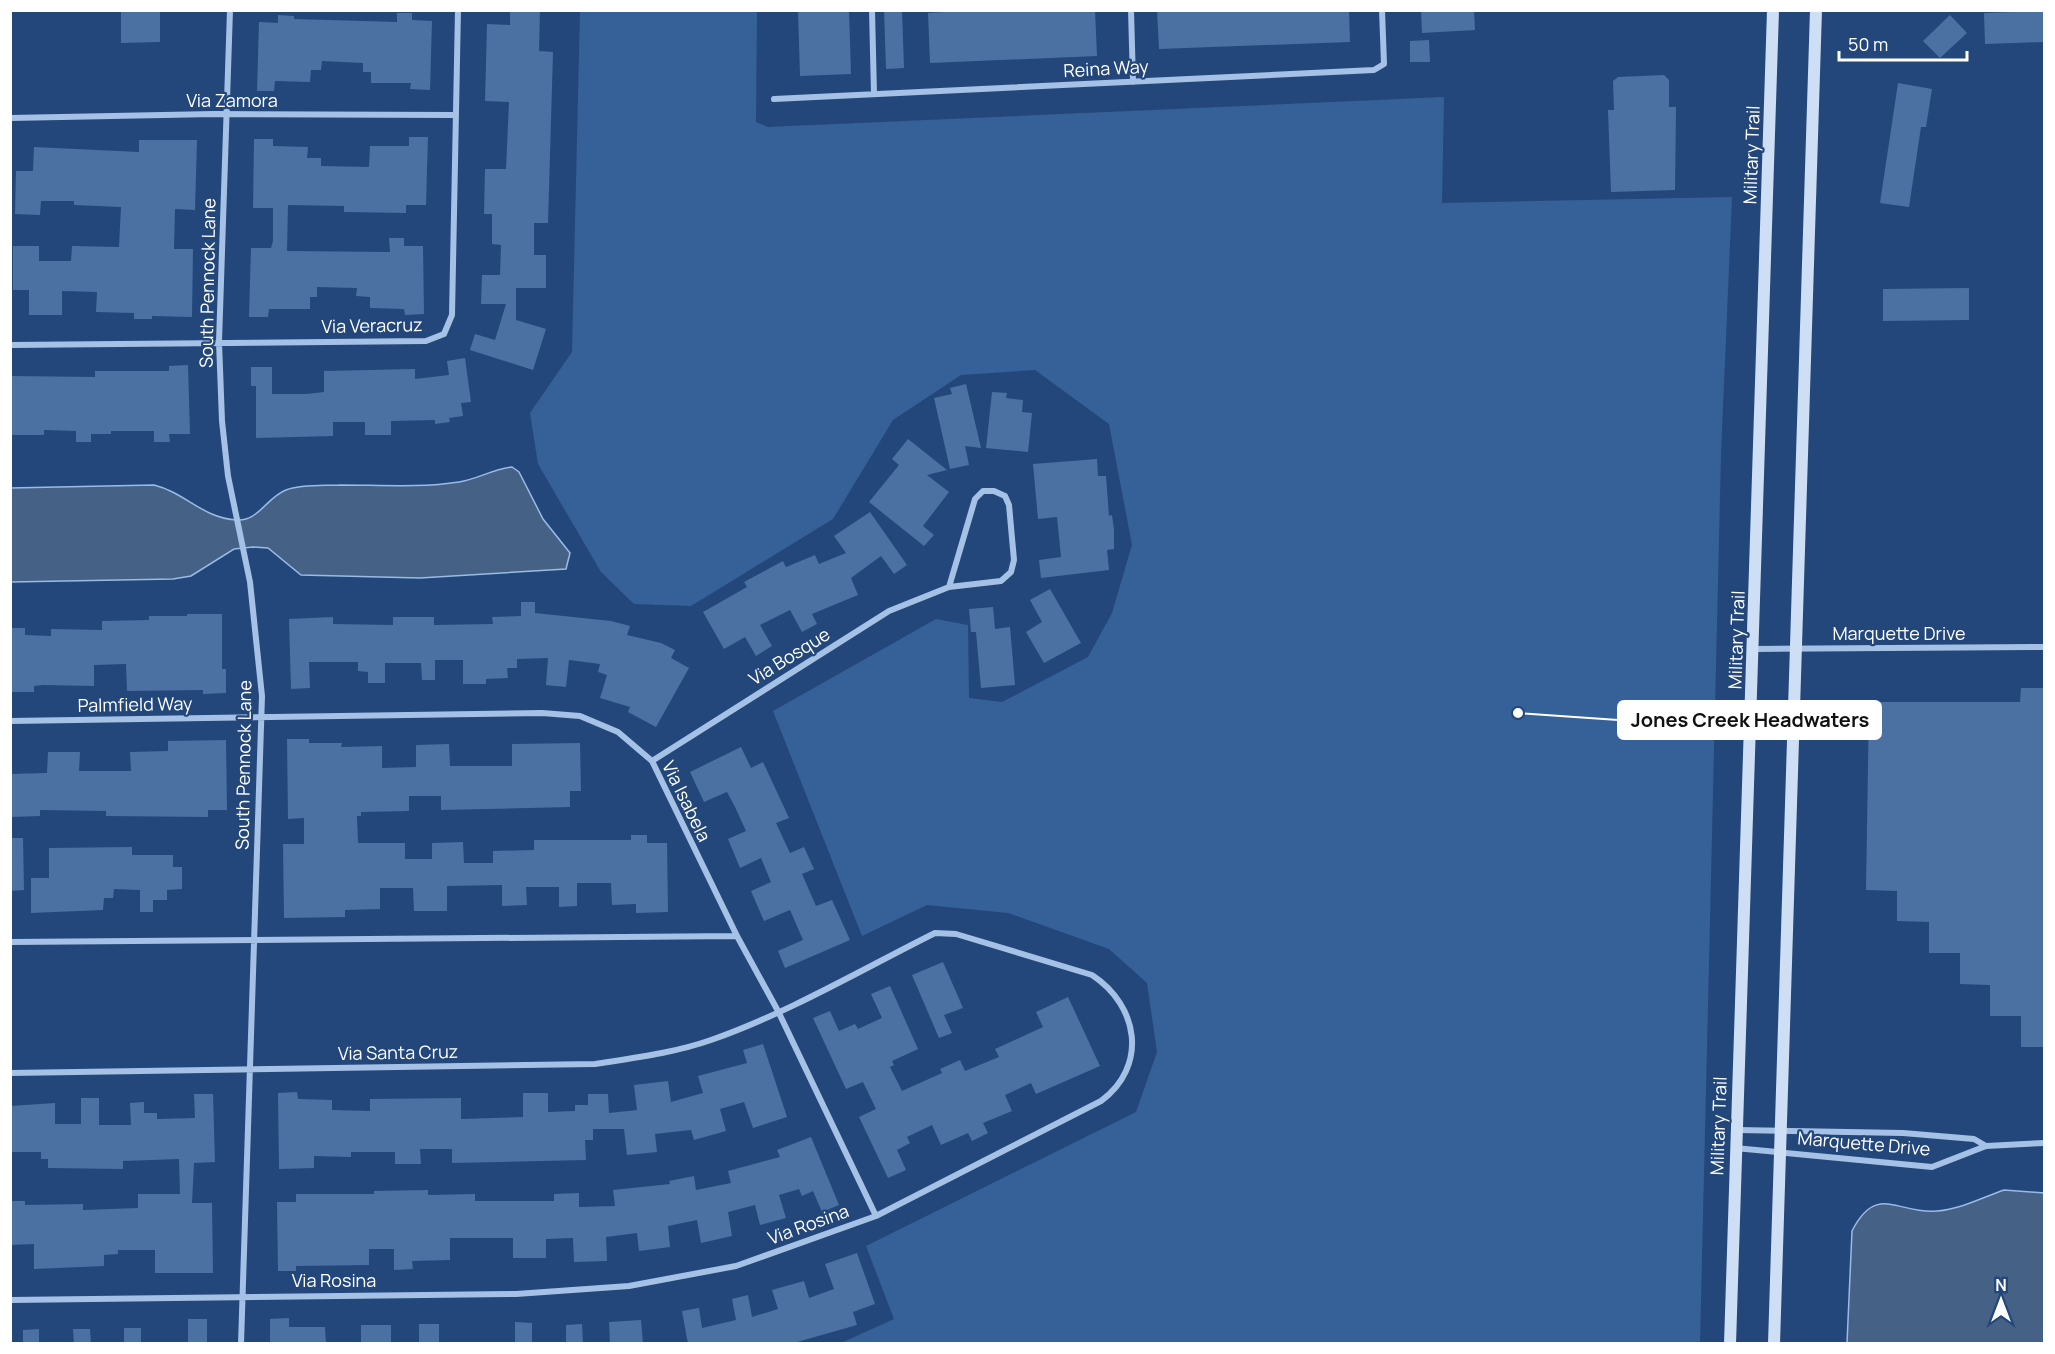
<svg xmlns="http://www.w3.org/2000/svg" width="2055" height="1354" font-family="Manrope,sans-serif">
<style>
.green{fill:#366198}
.water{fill:#466186;stroke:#99bbe6;stroke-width:1.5}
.building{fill:#4b71a3}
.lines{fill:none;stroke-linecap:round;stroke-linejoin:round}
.street{stroke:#a5c1e5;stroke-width:6}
.secondary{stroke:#cedef4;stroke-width:12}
.labels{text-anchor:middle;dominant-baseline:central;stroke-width:4.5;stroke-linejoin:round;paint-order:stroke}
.street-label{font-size:18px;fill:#fff;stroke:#23477a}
.leader{fill:none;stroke:#fff;stroke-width:2}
.callout-dot{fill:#fff;stroke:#23477a;stroke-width:2}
.callout{fill:#fff;stroke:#fff;stroke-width:2}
.callout-label{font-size:20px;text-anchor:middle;font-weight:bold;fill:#111}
</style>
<rect width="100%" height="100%" fill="#23477a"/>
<path class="green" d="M580,11h177l-1,111 12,5 676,-30 -2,106 290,-6 -11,257 -21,889h-859l53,-24 -28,-73 270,-134 21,-60 -10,-69 -38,-34 -101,-36 -81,-8 -65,31 -89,-225 163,-92 32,6 1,73 33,4 86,-45 24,-44 20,-68 -23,-121 -74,-54 -74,5 -68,45 -60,99 -142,87 -57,-2 -33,-32 -63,-108 -8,-51 42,-61z"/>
<path class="water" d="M512,467l7,5 24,47 27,34 -4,16 -146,9 -119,-3 -33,-27 -15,-1 -19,2 -43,27 -18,3 -162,3 -1,-94 144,-3c32,8 48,33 83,35 22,1 30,-23 49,-30 16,-6 38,-4 54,-5 39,0 81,3 119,-3 19,-3 34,-13 53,-15z
M2004,1190l40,3v150h-197l5,-112c25,-49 47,-16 85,-20 24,-2 44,-13 67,-21z"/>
<path class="building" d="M121,10h39v32l-39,1z
M510,10h30l-1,41 14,1 -5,171h-14v32h12v33h-30v32l30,9 -13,41 -63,-20 5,-16 20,6 11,-36h-25l1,-29h18l1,-30 -9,-1v-30h-8l1,-45h21l3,-67 -24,-1 2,-77 23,1z
M798,10h51l2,64 -51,2z
M884,10h18l2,58 -18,1z
M978,10h117l2,46 -167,7 -2,-50z
M1157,10h192l1,32 -191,7z
M1421,10h53l1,20 -53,3z
M2044,11v31l-59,2 -1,-31z
M397,13h15v7l20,1 -2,69 -20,-1 1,-6h-40v-11h-8v-9l-41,-2 -1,9h-10l-1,12 -35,-1 -1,10h-17l2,-69 19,1v-8l16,1v3l103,3z
M1950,15l17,18 -27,25 -17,-17z
M1429,40l1,22h-20v-21z
M1664,75l5,5v27h7l-1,83 -64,2 -3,-82h6l-1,-29 5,-4z
M1898,83l34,6 -6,38h-5l-12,80 -29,-4z
M409,137h19l-2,68h-20v8l-62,-1v-6l-56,-1 -1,46 103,1 -1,-14h15v8h19l1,68 -19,1 -1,-6 -34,-1v-11l-14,-1 1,-8 -40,-1v10h-7v12h-41l-1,8h-19l2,-69h20l2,-7v-33h-20l1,-69h19v7l35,1 -1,11h14v8l48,1 1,-21h39z
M139,140h58l-2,70 -20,-1 -1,40h19l-1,68 -40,-1v3h-18v-6l-38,-1 1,-20 -35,-1v24h-33v-25h-16v-44h26v15h32l1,-15 47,1 2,-40 -47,-2v-4h-33l-1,14 -25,-1 1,-43h17l1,-24 105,5z
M1969,288v32l-86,1v-32z
M465,358l6,44 -10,1 2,13 -14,2 1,4 -15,2v-4l-44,1v14h-26v-13h-32v14l-77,2v-52h-5v-19h21v27h35l17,-2v-21l91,-2v10l34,-4 -2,-14z
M188,365l2,69h-21l1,8h-16v-11h-43v3h-20v8h-15v-11l-32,-1v5h-34v-59l85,1v-6h74v-5z
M966,384l15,64 -16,-2 4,19 -19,4 -16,-71 18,-4 -2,-6z
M992,392l15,1 -1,5 17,2 -1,12 10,1 -4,39 -42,-4z
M908,439l39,31 -20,5 22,17 -26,34 11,9 -10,11 -55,-44 30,-37 -7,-6z
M1097,459l1,17h8l3,40 3,-1 2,15v19l-7,1 2,20 -68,8 -2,-18 22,-3 -4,-40 -19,2 -5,-55z
M870,512l37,53 -13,9 -13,-18 -30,22 7,17 -46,19 5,10 -15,8 -12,-22 -30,15 12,21 -16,10 -11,-19 -21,12 -21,-37 44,-25 -3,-5 39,-21 3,6 29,-12 4,9 27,-11 -12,-17z
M1050,589l31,54 -37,20 -18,-31 16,-10 -12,-22z
M521,602h14v11l76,8 19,5 -3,9 34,8 14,7 -4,8 18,10 -33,59 -28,-15 2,-5 -30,-9 7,-23 -9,-3 2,-8 -31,-4 -3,27 -20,-2 2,-27 -31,1v9h-10l1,10 -22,1v5h-23v-24h-28v20h-13l-1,-17h-36v20h-17v-11l-10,-1v-9h-49l1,26 -19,1 -2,-70 44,-2v7l60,1v-8h41v8l59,-1 -1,-7 29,-1z
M993,607l2,22 15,-2 5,58 -34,3 -5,-56h-5l-2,-23z
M187,614h35v55h4v24l-23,1v-4l-76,1 -1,-27 -32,1v21l-51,-1 -9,1v6h-24v-64h15v7l26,1v-7l51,1v-9l47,-1v-4h38z
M2021,688h23v359h-23v-31h-31v-31l-30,-1v-31h-31v-31l-32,-1v-30l-31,-1 3,-188h151z
M287,739h22v4h33l-1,4 41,-1v22l34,-1v-22l33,-1 1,22h62v-22l68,-1 1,48h-11v16l-129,3v-14h-32v15l-48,1v4h-4l1,27h47v16h27v-16l31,-1 1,21h29v-12l41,-1v-10h97v-5h16v8h20l1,69 -32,1v-9l-24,1 -1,-22h-34v23l-18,1v-20h-33l1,18 -25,1v-21l-55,1v25h-33l-1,-23h-33v21l-35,1v7l-61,1 -1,-74h21v-26l-16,1z
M226,740l1,70h-19v7l-102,-1v-5l-66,-1v6l-30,1v-43l37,-1 1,-21h32l-1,19h52l-1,-19 38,-1v-10z
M741,747l10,21 12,-6 14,30 12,26 -13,5 14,30 14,-6 10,22 -12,5 14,32 16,-6 18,40 -65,28 -7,-17 25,-11 -13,-30 -26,11 -13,-30 20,-9 -10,-24 -21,10 -12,-29 18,-8 -11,-24 -8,-15 -23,10 -14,-30z
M10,838h13l1,52 -14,1z
M132,847v8h41v12h9v22l-15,1v10h-14v12h-13v-22l-26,-1 -1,9h-9l-1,12 -72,3v-35h18v-30z
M943,962l20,46 -19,7 8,18 -13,5 -27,-63z
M890,986l28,63 -26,12 2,4 -4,2 12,24 40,-18 -2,-4 20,-9 5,11 34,-14 -4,-8 48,-22 -7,-15 32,-15 32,69 -64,28 -5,-11 -26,12 7,16 -29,12 5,10 -16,8 -4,-8 -27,12 -9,-20 -25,12 3,6 -13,7 9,20 -18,8 -29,-61 17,-8 -13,-27 -17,7 -33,-71 17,-7 9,20 16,-7 3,5 24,-11 -11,-24z
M763,1044l24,73 -34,11 -9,-26 -24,7 6,22 -32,9 -3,-10 -36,4 2,18 -30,3 -3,-26h-31v11h-8l1,20 -134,3v-14h-32l1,15h-26v-12h-44v5l-37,-1v12l-35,1 -1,-76 19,-1 1,7 34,1v10l38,1v-12l91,-1v21l62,-2v-24h25v19l27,-1v-6h13v-11h20l1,19 28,-3 -3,-25 34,-4 3,21 32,-9 -5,-17 49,-13 -4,-13z
M194,1094h19l2,68 -21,1 -2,40h20l1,70h-58v-23h-37v4l-14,1v11l-70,3v-25l-24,1v-44h15v4l58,-1v6l55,-2v-14h42l-1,-35 -56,2v8l-75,-1v-9h-7v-7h-31v-46l45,-3v21h26v-26h18v27h32l-1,-22 14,-1v11h13v6l38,-1z
M811,1137l28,68 -17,7 -9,-21 -11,5 -3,-7 -20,6 7,23 -26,7 -5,-20 -27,7 4,24 -31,7 -4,-23 -29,6 2,21 -31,4 -2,-18 -31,4 1,24 -33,1 -1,-24 -27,1v19h-33v-20h-63v22l-38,1 1,8 -19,1v-21h-25v16l-73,1v5h-18l-1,-69h19v-8h78v-3l54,-1v5l47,-1v7h79v-7l25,-1v14l36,-1 -2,-16 57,-6 -1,-3 25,-5 2,14 35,-7 -3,-12 52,-14 -3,-7z
M857,1253l18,51 -22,8 4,13 -67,19h-102l-6,-33 17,-3 3,20 34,-8 -4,-21 16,-4 4,22 26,-8 -6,-19 32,-9 5,17 25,-9 -9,-25z
M289,1318v9h36l1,17h-56v-25z
M188,1319h19v25h-19z
M641,1320l2,24h-33l-1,-22z
M515,1322l17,1v21h-17z
M419,1324h20v20h-20z
M582,1324l1,20h-17v-19z
M361,1325h30v19h-30z
M124,1328h17v16h-17z
M39,1329v15h-16v-14z
M73,1329h17l1,15h-17z"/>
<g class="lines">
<path class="street" d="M230,10l-11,332 3,79 6,55 22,106 12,114 -21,648
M872,10l2,84
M1131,10l2,72
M774,99l600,-29 10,-6 -2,-54
M10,118l204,-4 240,1
M10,345l416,-4 18,-7 8,-19 6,-305
M1753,649l291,-2
M10,721l532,-8 38,3 38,16 34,29 85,175 41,75 98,205
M652,761l237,-150 60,-24 52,-6 10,-9 3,-12 -5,-55 -4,-9 -11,-5h-11l-8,8 -26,88
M10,942l727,-6
M10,1073l585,-9c38,-6 79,-11 116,-24 77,-27 150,-70 224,-107l21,1 136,41c47,31 56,91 9,126l-225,115 -140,50 -107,20 -113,8 -506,6
M1737,1130l166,3 71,6 12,7
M1735,1148l197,19 54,-21 58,-3"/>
<path class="secondary" d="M1730,1344l43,-1334
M1774,1344l42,-1334"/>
</g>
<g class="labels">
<g class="street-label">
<text transform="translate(1106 68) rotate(-3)">Reina Way</text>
<text x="232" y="100">Via Zamora</text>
<text transform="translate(1751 155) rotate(-88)">Military Trail</text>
<text transform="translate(207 283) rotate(-89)">South Pennock Lane</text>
<text transform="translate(372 325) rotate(-1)">Via Veracruz</text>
<text x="1899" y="633">Marquette Drive</text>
<text transform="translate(1736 640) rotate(-88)">Military Trail</text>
<text transform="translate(789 656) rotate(-32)">Via Bosque</text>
<text transform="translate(135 704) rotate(-1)">Palmfield Way</text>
<text transform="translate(243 765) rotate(-89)">South Pennock Lane</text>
<text transform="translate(687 801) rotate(64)">Via Isabela</text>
<text transform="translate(398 1052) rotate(-1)">Via Santa Cruz</text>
<text transform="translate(1718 1126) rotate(-88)">Military Trail</text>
<text transform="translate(1864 1143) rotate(5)">Marquette Drive</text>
<text transform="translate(808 1224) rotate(-20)">Via Rosina</text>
<text x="334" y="1280">Via Rosina</text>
</g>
</g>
<path class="leader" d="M1518 713L1618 720"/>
<circle class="callout-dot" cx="1518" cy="713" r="6"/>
<rect class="callout" x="1618" y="701" width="263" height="38" rx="6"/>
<g class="callout-label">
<text x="1750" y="727">Jones Creek Headwaters</text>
</g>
<rect width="2055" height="1354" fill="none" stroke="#ffffff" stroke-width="24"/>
<g transform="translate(2001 1300)" stroke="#23477a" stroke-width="4.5" paint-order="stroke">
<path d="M0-4.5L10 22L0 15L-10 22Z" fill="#ffffff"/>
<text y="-9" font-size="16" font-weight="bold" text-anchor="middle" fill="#ffffff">N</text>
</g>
<path d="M1839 51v9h128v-9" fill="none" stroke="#ffffff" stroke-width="3"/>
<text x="1848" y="51" font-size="18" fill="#ffffff" stroke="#23477a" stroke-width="4.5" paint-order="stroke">50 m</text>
</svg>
